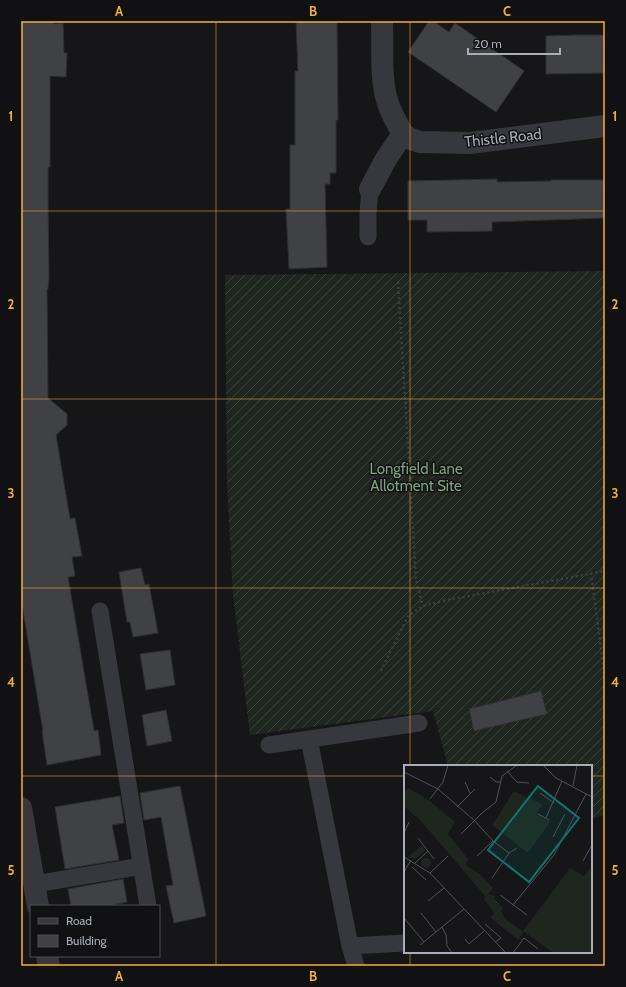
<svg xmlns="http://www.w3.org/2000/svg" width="626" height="987" font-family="Cabin,sans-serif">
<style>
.garden{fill:url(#garden-furrows)}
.building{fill:#404145;stroke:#303034}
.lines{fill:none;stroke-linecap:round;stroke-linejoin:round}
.path{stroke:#3d3f44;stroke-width:2.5;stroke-dasharray:2 3;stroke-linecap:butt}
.lane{stroke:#37383d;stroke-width:17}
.street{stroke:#37383d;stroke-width:22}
.grid{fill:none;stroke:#f2b134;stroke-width:1;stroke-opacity:0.55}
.labels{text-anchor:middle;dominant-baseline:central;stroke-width:3;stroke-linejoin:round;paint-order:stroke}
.street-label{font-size:15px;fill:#a8adb8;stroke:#111113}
.park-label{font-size:15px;fill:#7fa381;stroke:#111113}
.inset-road{fill:none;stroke:#505258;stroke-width:1}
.view{fill:#0f766e;fill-opacity:0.15;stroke:#0f766e;stroke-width:2}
.inset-edge{fill:none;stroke:#a8adb8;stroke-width:2}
.neatline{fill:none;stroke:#f2b134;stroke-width:1.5}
.grid-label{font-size:13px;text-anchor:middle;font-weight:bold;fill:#f2b134}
</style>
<defs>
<pattern id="garden-furrows" width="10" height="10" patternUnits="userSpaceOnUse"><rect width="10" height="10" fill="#1e261f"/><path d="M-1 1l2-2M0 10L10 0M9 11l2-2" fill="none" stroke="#3c433d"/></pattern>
</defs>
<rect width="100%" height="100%" fill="#161618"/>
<path class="garden" d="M605,271v544l-14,4v-53h-143l-15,-55 -183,24 -17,-140 -6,-111 -2,-209z"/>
<path class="building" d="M21,21h33v3l9,-1 1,30h3l-1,24 -16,-1v91h-2v33l1,78 -1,11h-1l1,109 19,16v11l-11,10 14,84 5,-1 7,38 -10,1 3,19 -7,1 26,154 4,-1 3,25 -54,10 -5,-34h1l-22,-133z
M296,21h41l1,99h-2v53h-6v11h-5l2,83 -38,2 -3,-60h4v-64h5v-74h3z
M429,21h4l16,11 6,-9 69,48 -28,41 -88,-60z
M577,35h28v38l-59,1v-38z
M497,179v3l54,-1v-1h54v38l-113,4v9l-65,1v-12h-19v-39z
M141,568l4,17 4,-1 9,49 -25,4 -3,-15h-3l-8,-50z
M170,650l5,35 -29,5 -6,-36z
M541,691l6,23 -73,17 -5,-22z
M166,710l6,31 -25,5 -5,-31z
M180,786l26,130 -32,7 -8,-37 7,-1 -12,-68 -17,3 -4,-27z
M120,796l4,27 -12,2 7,35 -54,9 -10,-62z
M123,879l4,23 -20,4h-36l-3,-17z"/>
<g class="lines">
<path class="path" d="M398,282l18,298 7,26
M591,573l14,106
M381,671l27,-55 15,-10 24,-6 158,-29"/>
<path class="lane" d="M368,237v-24l2,-24
M100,611l48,295
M309,739l41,207 6,20
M269,745l150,-22
M35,884l107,-18
M350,946l55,-3"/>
<path class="street" d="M403,134l8,5 9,3 50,1 135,-17
M370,189l16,-30 17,-25c-6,-11 -13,-22 -16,-34 -7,-23 -4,-55 -5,-79
M21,808l17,98
M47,956l2,10"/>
</g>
<path class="grid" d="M216,21v945M410,21v745M21,211h584M21,399h584M21,588h584M21,776h384M591,776h14M410,952v14"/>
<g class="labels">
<g class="street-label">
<text transform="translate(503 138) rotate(-6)">Thistle Road</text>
</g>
<g class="park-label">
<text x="416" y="469">Longfield Lane<tspan x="416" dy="17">Allotment Site</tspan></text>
</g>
</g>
<g transform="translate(404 765)">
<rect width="188" height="188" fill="#161618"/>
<path d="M18,80l3,5 -2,3 -8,6 -7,-2zM17 98a5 5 0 1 1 10 0a5 5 0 1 1-10 0ZM85,129l7,2 -2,2 9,10 -2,3 4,8 19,13 -6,8 -27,-22 3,-5 -10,-14z" fill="#1e261f"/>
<path d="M4,23l22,13 25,21 -7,12 21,26 -3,2 1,4 13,8 13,14 -7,9 -65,-76 -17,-15v-15zM188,101v87h-38l-31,-22 47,-63 14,8z" fill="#1e261f"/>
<path d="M110,26l28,13 -5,10 13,8 -22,31 -36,-28z" fill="#1e261f"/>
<path class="inset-road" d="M139,0l13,13 36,19M103,6l10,11 12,1M0,7l34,17 37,32 18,20 16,12M86,12l6,5h5M61,17l5,11M169,21l4,-21M136,28l14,10M26,34l13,-17 5,-17M53,42l18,-18M134,49l11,6M142,53l16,-37M0,68l5,-11M57,69l21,-21 14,-11 6,-26 15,-11M149,72l12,-23M14,73l16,21M73,91l16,-15M0,92l26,16 76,80M179,96l9,-16M11,98l13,-12M8,102l14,13M0,107l7,-12M26,108l18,-17M88,113l17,-25 8,-5M96,130l27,20M24,136l16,-13M109,140l41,-50 32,-61M17,148l15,19M1,154l19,23M81,159l16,14 -6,4M38,162l4,8 1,11 5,7M61,174l4,5 15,-13M16,180l44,-36M109,188l11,-15 14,11"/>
<path class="view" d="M134,21l41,32 -50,64 -41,-32z"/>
<rect width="188" height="188" class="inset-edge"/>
</g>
<rect width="626" height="987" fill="none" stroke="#111113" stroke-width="44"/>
<rect x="30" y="905" width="130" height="52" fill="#111113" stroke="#4d4f55"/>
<rect x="38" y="918" width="20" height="6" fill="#37383d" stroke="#4d4f55"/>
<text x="66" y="925" font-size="12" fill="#a8adb8">Road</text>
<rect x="38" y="935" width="20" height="12" fill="#404145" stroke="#4d4f55"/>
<text x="66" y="945" font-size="12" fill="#a8adb8">Building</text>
<path d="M468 48v6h92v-6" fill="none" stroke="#a8adb8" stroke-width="2"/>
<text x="474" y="48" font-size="12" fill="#a8adb8" stroke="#111113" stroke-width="3" paint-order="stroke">20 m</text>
<rect x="22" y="22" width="582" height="943" class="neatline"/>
<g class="grid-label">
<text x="119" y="16">A</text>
<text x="313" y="16">B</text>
<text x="507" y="16">C</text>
<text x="11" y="121">1</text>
<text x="615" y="121">1</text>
<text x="11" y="309">2</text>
<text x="615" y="309">2</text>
<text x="11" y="498">3</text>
<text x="615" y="498">3</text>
<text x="11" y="687">4</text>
<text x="615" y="687">4</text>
<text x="11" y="875">5</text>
<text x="615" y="875">5</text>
<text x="119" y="981">A</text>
<text x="313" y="981">B</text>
<text x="507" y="981">C</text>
</g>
</svg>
